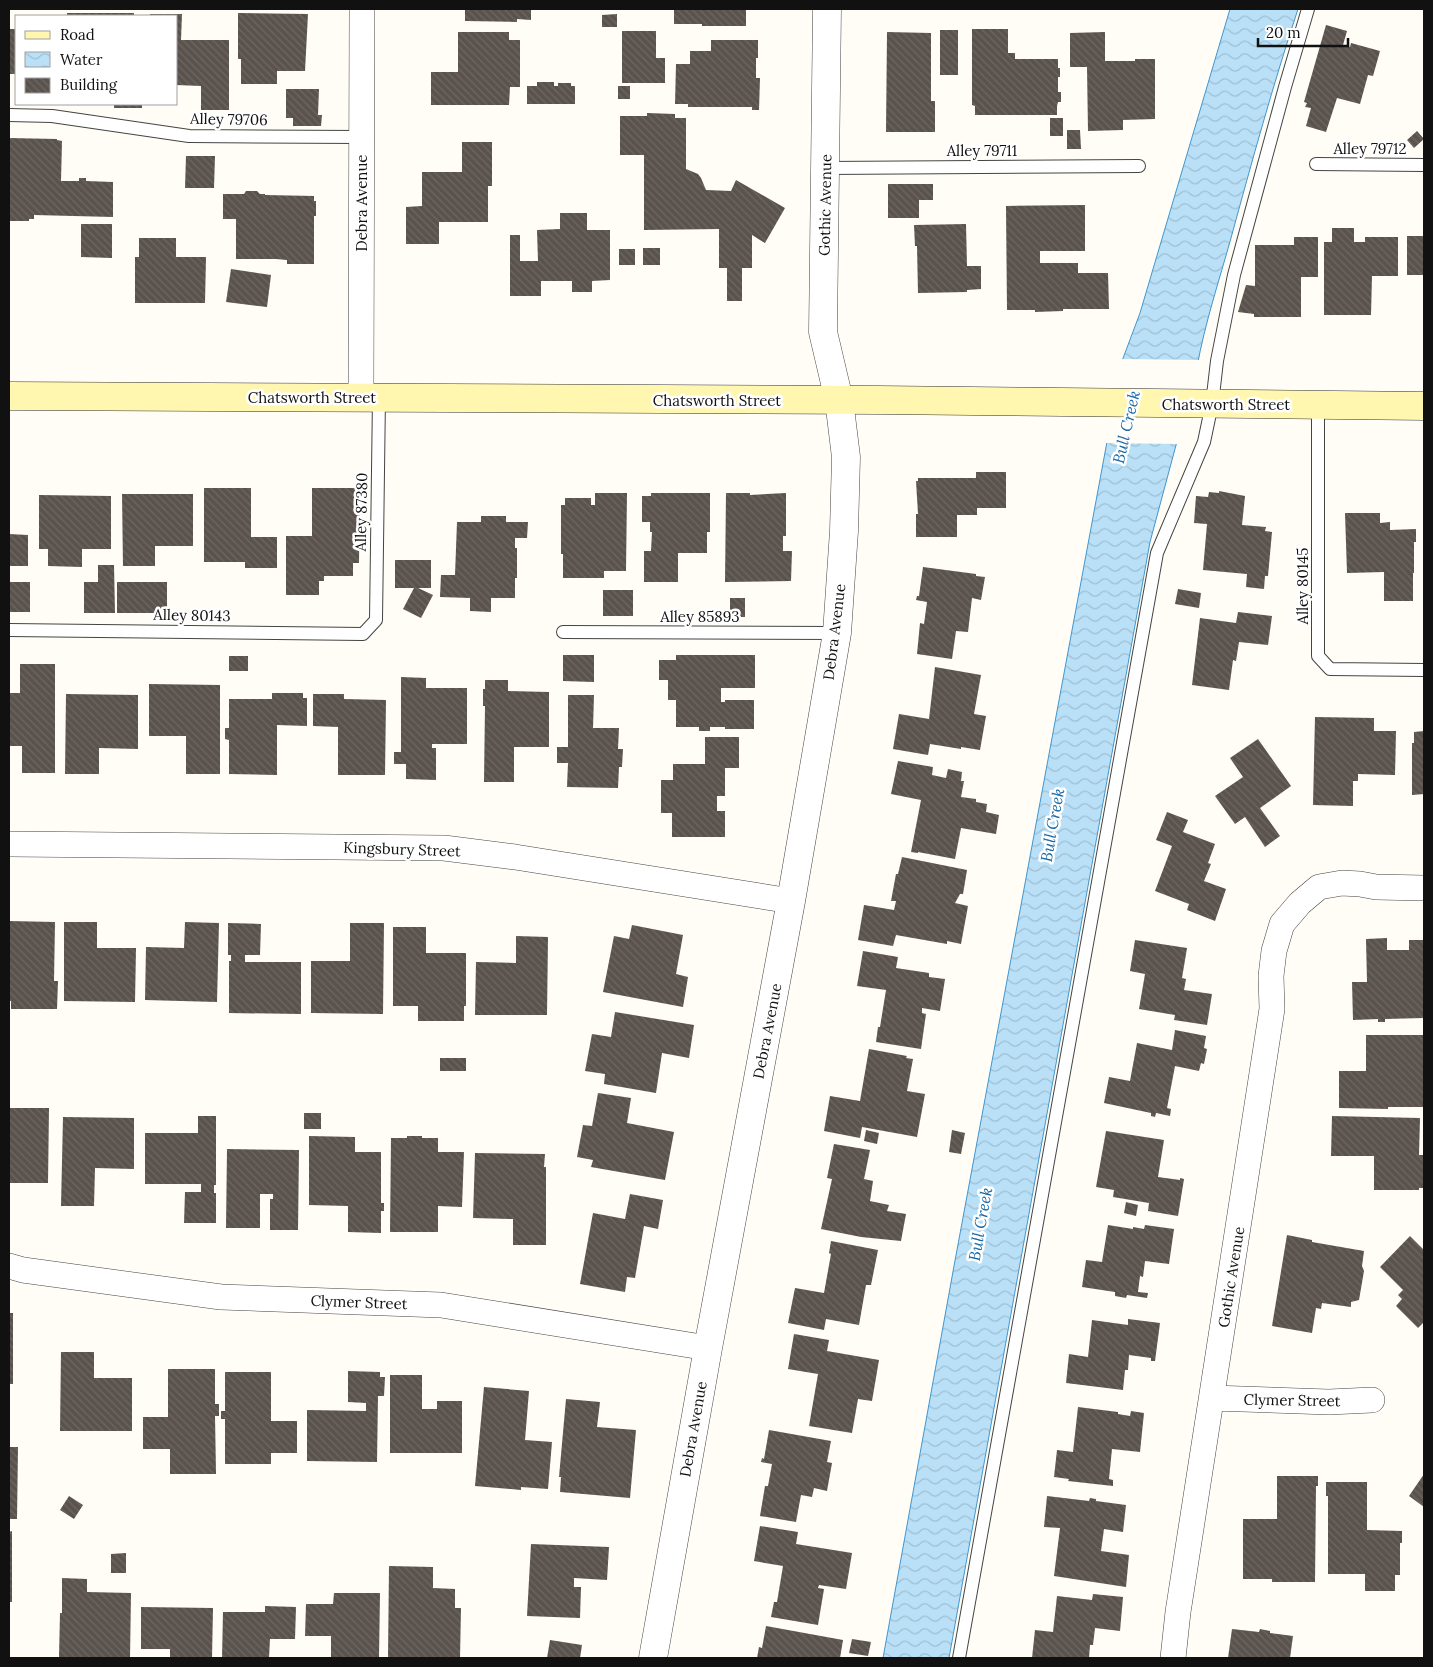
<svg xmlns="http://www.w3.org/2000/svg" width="1433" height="1667" font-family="Lora,serif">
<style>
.water{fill:url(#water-waves);stroke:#3f96cf}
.pier{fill:#fffdf5}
.building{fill:url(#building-back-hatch)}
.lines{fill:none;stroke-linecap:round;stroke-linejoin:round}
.service-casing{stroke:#444;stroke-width:14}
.minor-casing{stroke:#444;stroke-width:26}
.tertiary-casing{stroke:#444;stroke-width:29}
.secondary-casing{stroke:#333;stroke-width:29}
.service{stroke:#fff;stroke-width:12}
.minor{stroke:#fff;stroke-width:25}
.tertiary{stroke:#fff;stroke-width:28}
.secondary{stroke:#fff6b0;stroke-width:28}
.labels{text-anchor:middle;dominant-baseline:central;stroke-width:5;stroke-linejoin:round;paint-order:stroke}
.street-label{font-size:15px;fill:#111;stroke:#fff}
.water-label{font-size:16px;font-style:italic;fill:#1768a6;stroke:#fff}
</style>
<defs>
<pattern id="water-waves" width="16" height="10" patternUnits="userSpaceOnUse" patternTransform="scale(1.25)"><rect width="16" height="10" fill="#b9e0f7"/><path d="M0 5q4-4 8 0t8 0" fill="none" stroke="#9ebfd3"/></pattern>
<pattern id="building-back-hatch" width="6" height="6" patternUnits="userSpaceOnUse" patternTransform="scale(1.25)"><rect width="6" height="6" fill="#5a524d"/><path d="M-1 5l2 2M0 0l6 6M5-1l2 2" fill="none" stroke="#6d6662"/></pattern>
</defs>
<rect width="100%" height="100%" fill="#fffdf5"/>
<path class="water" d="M1230,9h68c-25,76 -46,152 -67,229 -12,43 -26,85 -34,129l-47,175 -201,1116h-66l71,-392 168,-905 18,-48z"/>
<path class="pier" d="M1120,359l81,1 -22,84 -75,-1z"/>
<path class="building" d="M465,9h66v11l-14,-1v3l-52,-1z
M674,9h72v17h-44v-2h-28z
M67,13h67v3h-67z
M238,13l70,1 -3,57h-28v13h-36v-25h-3z
M150,14h32l-1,26h48v70h-28v-24l-25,-1v-69h-26z
M617,14v13h-15v-12z
M1326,25l21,6 -4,14 7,2 1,-4 29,8 -7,25 -5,-1 -8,29 -23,-6 -11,34 -20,-6 5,-18 -6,-1 2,-4 -3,-1z
M9,29h7v45h-7z
M972,29h36v24h7v6h43v9h2v9h-2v15h3v10h-3l-1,4v9h-82v-9l-3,-1z
M940,30h18v45h-18z
M622,31h34v27h9v25h-43z
M458,32h51v8h11v47h-10l-1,18h-78v-33h27z
M887,32l44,1v68h4v31h-49z
M1105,32v29h30v-2h20v60l-32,1v10l-35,1 -1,-64h-17v-34z
M711,40h47v18h-2v20h4l-1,32h-7v-3h-64v-3h-13l1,-40h14v-13h21z
M537,82h17v4h4v-3h13v3h4v18h-48v-18h10z
M618,86h12v13h-12z
M286,89h33l-1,26h4l-1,11h-28v-8h-7z
M114,104h28v4h-28z
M647,113l28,1v4h11v51l12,5 3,4 5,12 25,1 5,-11 49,28 -20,35 -13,-8v33h-10v33h-15v-33h-8v-39l-75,1v-75h-24v-39h27z
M1050,118h13v18h-13z
M1067,130h13l1,19h-14z
M1417,131l7,8 -10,9 -7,-8z
M9,138l48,1v1l5,1 -1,40h18v-3h7v3l27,1v35l-79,-2v4h-5v2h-20z
M462,142h30v44h-4v36h-49v22h-33v-37l16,-1v-34h40z
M186,156h29l-1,32h-29z
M888,184h45v16h-14v18h-31z
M246,191h11l3,3h5v1l49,1v5h2v15h-2v48h-27v-4l-11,-1h-40v-40h-13v-25h21z
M1085,205v46h-45v12h38v10h30l1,36h-46v2l-28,1v-2h-28l-1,-104z
M560,213h27v17h23v50l-18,1v11h-20v-11h-31v15h-31v-61h10v26h18l-1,-31 23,-1z
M81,224h31v34l-31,-1z
M966,224l1,42h14v23l-14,1v2l-49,1 -1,-47h-2l-1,-21z
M1332,228h22v14h11v-5h33v39h-26l-1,39h-47v-73h8z
M1407,236h17v39h-17z
M1294,237h24v40h-17v40h-47v-3l-16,-2 8,-27 9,1v-41h39z
M139,238h37v19h30l-1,46h-70v-46h4z
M643,248h17v17h-17z
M619,249h16v16h-16z
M231,269l40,6 -4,32 -41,-5z
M976,472h30v36h-29v7h-20v22h-41v-23h2l-2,-33h2v-3h58z
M204,488h47v49h26v31h-32v-6h-41z
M312,488h48l-1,75h-6v13h-29v5h-5v14h-33v-59h26z
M1219,491l26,5 -3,29 24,2 -1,4 7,1 -4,44h-3l-1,13 -18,-2 1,-13 -44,-4 4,-46 -13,-1 2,-27 12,1 1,-5 10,1z
M595,493h32l-1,78h-22v7h-41v-24h-2v-49h4v-7h26v7h4z
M651,493h59v39h-3v21h-29v29h-34v-31h7l1,-19h-2v-10h-8v-26h9z
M726,493h24v2l36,-2v43h-3v15h9l-1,30 -66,1z
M122,494h71v52h-38v20h-32z
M39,495l72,1v53h-29v18l-34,-1v-17h-9z
M1345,513h35v10l10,-1v8l26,-1v13h-2v31h-1v28h-29v-29l-37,1z
M481,516h25v6h22l-1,16h-12v10h2v30h-2v20h-24v14l-21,-1v-13l-30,-1 1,-22h14l2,-53h24z
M9,534l19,1v31h-19z
M395,560h36v28h-13l15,7 -12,23 -18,-9 11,-21h-19z
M98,565h16l1,48h-31v-31h14z
M923,567l53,7v2l9,1 -4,23 -9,-2 -4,34 -12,-1 -4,28 -35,-5 3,-31 4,1 3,-22 -11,-2 1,-4h2z
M9,582h21v30h-21z
M117,582h50v31h-50z
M1178,589l23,4 -2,15 -24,-4z
M603,590h30v26h-30z
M730,598h15v19h-15z
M1238,612l34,4 -4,29 -29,-3 -3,19 -3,-1 -4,30 -37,-5 8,-67 36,5z
M563,655h31v27l-31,-1z
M676,655h79v33h-34v14h4v-2h29v29h-29v-2h-15v4h-11v-4h-23v-27h-8v-20h-9v-20h17z
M229,656h19v15h-19z
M20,664h35v109h-33v-27h-13v-53h11z
M935,667l46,8 -7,39 12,2 -6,34 -19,-3v2l-31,-5 -2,11 -35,-6 6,-35 30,5z
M401,677l25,1v10h41v56h-35v4h4v32l-30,-1v-15h-12v-12h7z
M485,680h23v11l41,1v55h-35v35h-30l1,-76h-2v-17h2z
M149,684l71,1v89h-34v-38h-37z
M272,693h31v5h4v28l-30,-1v50l-48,-1v-34l-4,-1v-11h4v-29h43z
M66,694l72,1v54l-39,-1v26h-34z
M313,694h31v5l42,1 -1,75h-47v-48l-25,-1z
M568,695h26l-1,33h26l-1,21h5l-1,18h-3l-1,21 -51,-1 1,-24h-11v-16h11z
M1315,717l59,1v13h22l-1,44 -37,-1v7h-5v25l-40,-1z
M1424,731v63l-12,1v-52h2v-11z
M705,737h34v31h-14v28h-8v15h8v26h-53v-24h-11v-33h12v-16h32z
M1258,739l33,47 -31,22 20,28 -15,11 -20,-30 -10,7 -20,-28 28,-19 -13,-19z
M898,761l35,6 -1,8 14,3 2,-9 14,3 -1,9h3l-3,16 15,2v3l11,2 -1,8 13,3 -3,19 -35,-6 -6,31 -37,-7v1l-7,-1 10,-52 -30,-6z
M1167,812l21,8 -5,12 32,12 -7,19 3,1 -7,17 22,8 -11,32 -28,-11 2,-6 -34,-13 17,-45 -16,-6z
M902,857l65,13 -4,24h-3l-5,9 13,3 -7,38 -14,-3v3l-51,-9 -3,11 -35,-6 6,-35 30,5 2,-9h-5l5,-27h2z
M9,921l46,1 -1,59h4l-1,28h-46v-8h-2z
M64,922h33v26h39l-1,54 -71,-1z
M185,922l34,1 -2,79 -72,-2 1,-53 38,1z
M228,923l33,1 -1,31h-15v7h56v52l-72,-1v-52h2v-6h-3z
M350,923h34l-1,91 -72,-1v-52h39z
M632,925l51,10 -7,39 12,3 -5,30 -80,-15 11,-56 15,3z
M393,927h33v26h40v53h-2v15h-46v-15h-25z
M516,936l32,1 -1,78h-72l1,-53 40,1z
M1387,938v12h22v-10h15v78l-39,1v3h-7v-3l-25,1 -1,-38h15l-1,-43z
M1135,940l52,8 -5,30 4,1 -2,11 28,4 -5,31 -33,-5 1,-5 -36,-6 6,-35 -15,-3z
M863,951l35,6 -2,11 33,5v4l16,2 -5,32 -18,-3v5l4,1 -5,35 -45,-7 2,-15h2l6,-37 -29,-4z
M615,1012l79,13 -5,33 -27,-5 -6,40 -52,-9 1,-10 -20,-3 7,-37 19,3z
M1175,1030l31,6 -2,12 3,1 -3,15 -3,-1 -2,8 -24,-5 -8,42 4,1 -1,7 -14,-3 -1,4 -4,-1v-3l-47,-10 5,-26 21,4 7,-38 35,7z
M1366,1035h58v72h-36v2l-49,-1v-37h27z
M869,1049l38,7 -1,2 7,1 -6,32 18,3 -8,43 -55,-10 -2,11 -36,-7 6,-35 30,5z
M440,1058h26v13h-26z
M598,1093l33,5 -4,25 47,9 -9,48 -74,-13 2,-7 -16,-3 6,-32 9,1z
M9,1108h40l-1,75h-39z
M304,1113h17v16h-17z
M198,1116h18v69h-2v8h2v30h-32l1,-31h16v-8h-56v-51h53z
M1332,1116l88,2 -1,37h5v33h-5v2h-45v-34h-43z
M63,1117l71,1v51l-39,-1 -1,38h-33z
M866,1130l13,3 -2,11 -13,-3z
M952,1130l13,3 -4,21 -12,-2z
M1106,1131l58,9 -6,37 22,3v-2l4,1 -6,37 -30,-5 1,-8 -36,-6 1,-7 -18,-3z
M309,1136l46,1v15h26v51h3v8h-3v22l-33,-1v-26l-39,-1z
M407,1136h15v2h16v14h26l-2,55 -24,-1v26h-48l1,-94h16z
M834,1144l36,6 -6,29 9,2 -3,20 19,4 -2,6 19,3 -5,27 -40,-4 -40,-8 11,-50 -5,-1z
M227,1149l72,1 -1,80h-28v-31h3v-5h-13v34h-34z
M475,1153l70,1 -1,13h2v78h-33v-26l-40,-1z
M630,1194l33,6 -5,29 -14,-3 -9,52 -8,-1 -2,15 -45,-8 13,-71 32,6z
M1126,1202l12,3 -2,11 -12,-3z
M1108,1225l25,4v-2l11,2 1,-4 29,4 -5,35 -24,-3 -2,16 -3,-1 -2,16 10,1 -1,5 -20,-3 -1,3 -11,-2v-4l-33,-5 4,-27 16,2z
M1287,1235l25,5v2l52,9 -2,15 2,5 -5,29 -8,2v5l-29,-4 -1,6 -5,-1 -4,25 -40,-7z
M1410,1236l14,14v72l-6,6 -22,-22 6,-7 -4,-4 5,-5 -23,-23z
M831,1241l47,9 -7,35h-5l-7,40 -33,-6 -2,11 -36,-7 7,-35 29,5 7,-39 -2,-1z
M9,1313h4v71h-4z
M1128,1319l32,4 -5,38h-4v-3l-22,-3 -1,15h-3l-2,20 -57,-7 3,-29 19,3 4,-37 36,5z
M794,1334l35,6 -2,11 52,9 -7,41 -14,-2 -6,34 -43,-7 9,-52 -30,-5z
M61,1352h33v26h38v53h-72z
M168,1369h47v35h4v12h-4l1,58h-46v-25h-27v-32h25z
M348,1371l32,1v5h5l-1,19h-6l-1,66 -70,-1v-51l59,1v-8l-18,-1z
M225,1372h46v49h26v32h-26v11h-46v-45h-4v-8h4z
M390,1375h32v34h15v-8h25v52h-72z
M484,1387l45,4 -4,49 27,2 -4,47 -27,-2v3l-46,-4z
M566,1399l34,3 -3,25 39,3 -6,68 -70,-6 1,-15h-2z
M1078,1407l40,5v2l12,2 1,-5 13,2 -4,39 -28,-3 -3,30 4,1v6l-45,-5 1,-2 -15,-2 3,-27 16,2z
M769,1430l62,11 -4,21 5,1 -5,28 -13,-3 -2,9 -11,-2 -5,27 -36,-6 5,-30h3l4,-22 -11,-2 1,-4 2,1z
M9,1447h9l-1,72h-8z
M1424,1474v33l-15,-11z
M1277,1476h41v10h-2l-1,96h-43v-3h-29v-60h34z
M1326,1482h41v48l35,1v12h-2v32h-5v16h-30v-17h-37v-78h-2z
M69,1496l14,9 -9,14 -14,-9z
M1047,1496l42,5 1,-3 6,1v2l30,4 -3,27 -19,-3 -3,22 28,4 -3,32 -72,-11 6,-48 -16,-1z
M760,1526l38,6 -2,12 56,9 -6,36 -27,-4 -1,3 6,1 -6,36 -47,-8 3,-15h3l6,-36 -29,-5z
M12,1531v71h-3v-70z
M531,1544l78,3 -2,33 -33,-2v9h7l-1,31 -53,-2z
M126,1553v20h-15v-19z
M389,1566l44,1v21l22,1v19h6l-1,50h-72z
M62,1578l25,1v13l44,1 -1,65h-71l1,-45h2z
M334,1593h46l-1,65h-48v-22h-26l1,-32h27z
M1093,1594l30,3 -3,34 -25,-3 -2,17h-3l-1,13h-57l3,-28 18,2 4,-36 35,4z
M265,1606l31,1 -1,32h-25l-1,19h-47l1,-46h42z
M141,1607l72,1 -1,50h-42v-9h-29z
M766,1626l77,14 -3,18h-83l2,-11 3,1z
M1232,1629l27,3 1,-3 10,2v2l23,3 -3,22h-62z
M852,1639l19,3 -3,14 -19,-3z
M550,1640l32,5 -2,13h-33z"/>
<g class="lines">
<defs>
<path id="service" d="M9,115l43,1 137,20 172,1
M1316,164l108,1
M825,168l314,-2
M1318,405v251l12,13 94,1
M9,630l354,4 13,-14 3,-223
M563,632l274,1
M959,1658l198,-1105 47,-111 8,-38 5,-43 17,-86 51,-188 23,-78"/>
<path id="minor" d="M361,397l1,-388
M9,844l435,4 71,9 276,44
M9,1266l14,4 198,27 220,8 267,43
M1212,1398l117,4 43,-2
M1173,1658l5,-46 94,-603 -1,-33 3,-25 8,-27 18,-21 19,-16 23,-4 18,1 16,3 48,1"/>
<path id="tertiary" d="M653,1658l55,-310 83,-447 46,-268 7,-102 2,-74 -7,-57 -16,-68 4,-323"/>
<path id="secondary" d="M9,396l870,4 545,6"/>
</defs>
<use href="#service" class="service-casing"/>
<use href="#minor" class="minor-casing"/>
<use href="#tertiary" class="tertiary-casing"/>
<use href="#secondary" class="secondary-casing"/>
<use href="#service" class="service"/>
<use href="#minor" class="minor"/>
<use href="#tertiary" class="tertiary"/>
<use href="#secondary" class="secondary"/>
</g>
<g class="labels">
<g class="street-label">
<text transform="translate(229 119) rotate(1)">Alley 79706</text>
<text x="1370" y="148">Alley 79712</text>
<text x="982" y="150">Alley 79711</text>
<text transform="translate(361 203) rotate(-90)">Debra Avenue</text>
<text transform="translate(825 205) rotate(-89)">Gothic Avenue</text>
<text x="312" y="397">Chatsworth Street</text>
<text x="717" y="400">Chatsworth Street</text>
<text x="1226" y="404">Chatsworth Street</text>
<text transform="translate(361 512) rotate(-89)">Alley 87380</text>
<text transform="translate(1302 586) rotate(-90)">Alley 80145</text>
<text transform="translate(192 615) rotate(1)">Alley 80143</text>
<text x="700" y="616">Alley 85893</text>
<text transform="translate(834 632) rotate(-83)">Debra Avenue</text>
<text transform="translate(402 849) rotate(2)">Kingsbury Street</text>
<text transform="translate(767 1031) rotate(-79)">Debra Avenue</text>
<text transform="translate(1231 1277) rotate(-81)">Gothic Avenue</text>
<text transform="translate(359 1302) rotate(2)">Clymer Street</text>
<text transform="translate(1292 1400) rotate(1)">Clymer Street</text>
<text transform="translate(693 1429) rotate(-80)">Debra Avenue</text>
</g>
<g class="water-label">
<text transform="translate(1126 427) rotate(-77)">Bull Creek</text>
<text transform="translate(1052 825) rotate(-80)">Bull Creek</text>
<text transform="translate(980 1224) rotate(-80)">Bull Creek</text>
</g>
</g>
<rect width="1433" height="1667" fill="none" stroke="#111111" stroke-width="20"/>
<rect x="15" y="15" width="162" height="90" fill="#ffffff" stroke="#a0a0a0"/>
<rect x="25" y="31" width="25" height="8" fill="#fff6b0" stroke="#a0a0a0"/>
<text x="60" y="40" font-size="15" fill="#111111">Road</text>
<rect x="25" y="52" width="25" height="15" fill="url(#water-waves)" stroke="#a0a0a0"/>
<text x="60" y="65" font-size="15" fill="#111111">Water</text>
<rect x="25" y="78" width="25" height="15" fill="url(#building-back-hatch)" stroke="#a0a0a0"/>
<text x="60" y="90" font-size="15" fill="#111111">Building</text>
<path d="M1258 38v8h90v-8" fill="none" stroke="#111111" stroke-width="2.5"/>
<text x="1266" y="38" font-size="15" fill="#111111" stroke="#ffffff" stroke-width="4" paint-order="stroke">20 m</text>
</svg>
